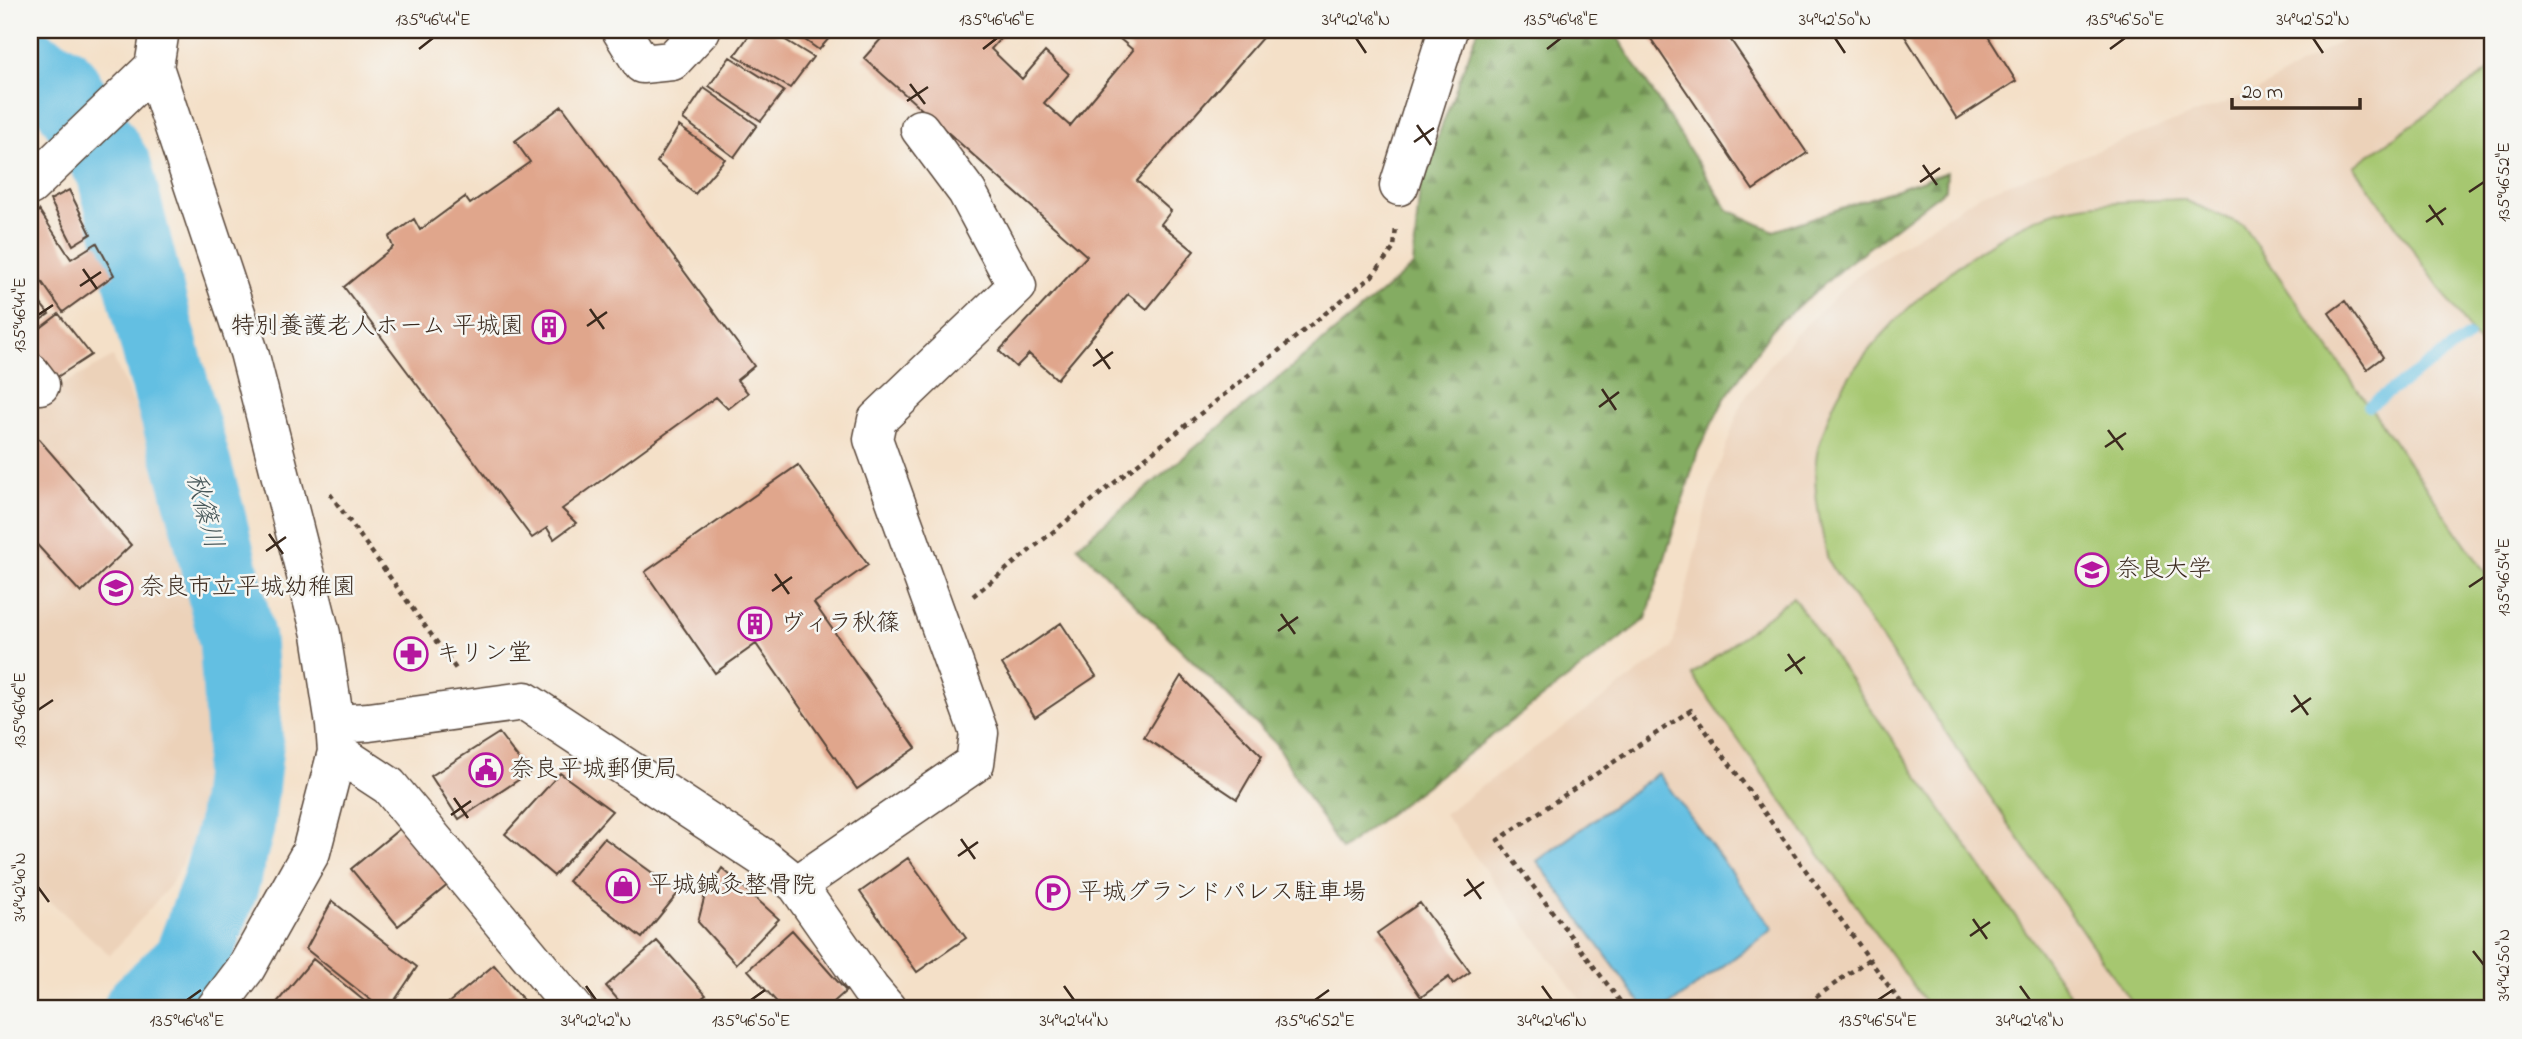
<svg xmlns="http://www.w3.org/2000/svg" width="2522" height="1039" font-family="'Indie Flower','Klee One',sans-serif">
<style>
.built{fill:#ecd2b9}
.grass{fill:#a6c76f;stroke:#707846;stroke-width:2}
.forest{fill:url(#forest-firs);stroke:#606b40;stroke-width:2}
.water{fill:#64bfe2;stroke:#507480;stroke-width:2}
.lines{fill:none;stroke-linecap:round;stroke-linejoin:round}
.stream{stroke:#64bfe2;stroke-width:12}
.river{stroke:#64bfe2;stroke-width:77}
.building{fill:#e0a68c}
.minor-casing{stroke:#574538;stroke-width:41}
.path{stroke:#574538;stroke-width:4.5;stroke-dasharray:5 5;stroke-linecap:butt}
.minor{stroke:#fff;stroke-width:38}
.ticks{fill:none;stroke:#3b2a1e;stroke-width:2.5}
.labels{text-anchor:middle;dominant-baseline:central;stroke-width:5;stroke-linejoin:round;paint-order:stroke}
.poi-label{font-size:24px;fill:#3b2a1e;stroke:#f6f6f2;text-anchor:start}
.water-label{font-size:26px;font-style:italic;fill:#475759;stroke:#f6f6f2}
.neatline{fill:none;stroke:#3b2a1e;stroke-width:2.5}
.ticks-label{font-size:18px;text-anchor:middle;fill:#3b2a1e}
</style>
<defs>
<pattern id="forest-firs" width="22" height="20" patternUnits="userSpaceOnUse" patternTransform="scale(1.75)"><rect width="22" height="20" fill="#84ac62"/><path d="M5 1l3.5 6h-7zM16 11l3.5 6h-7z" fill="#6d8c50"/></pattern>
</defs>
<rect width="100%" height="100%" fill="#f6f6f2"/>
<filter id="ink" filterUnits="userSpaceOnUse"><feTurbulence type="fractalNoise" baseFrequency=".0143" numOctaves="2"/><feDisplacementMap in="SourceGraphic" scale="14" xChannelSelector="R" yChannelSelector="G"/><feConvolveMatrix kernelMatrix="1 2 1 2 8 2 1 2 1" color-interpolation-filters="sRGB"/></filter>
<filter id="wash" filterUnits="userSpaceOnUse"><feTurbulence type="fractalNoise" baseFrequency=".00686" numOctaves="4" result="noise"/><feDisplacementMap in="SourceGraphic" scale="28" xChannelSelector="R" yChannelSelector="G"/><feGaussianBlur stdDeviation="1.57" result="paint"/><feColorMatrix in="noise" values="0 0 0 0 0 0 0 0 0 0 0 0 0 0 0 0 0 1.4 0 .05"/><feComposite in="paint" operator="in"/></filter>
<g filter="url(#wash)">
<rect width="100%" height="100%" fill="#f4e0c8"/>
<path class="built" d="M2358,30h134v979h-905l-143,-195 228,-166 38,-156 32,-91 51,-64 68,-65 120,-78 278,-104z
M113,357l68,151 41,161 -14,146 -37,69 -61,71 -80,-72v-498l10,12z"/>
<path class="grass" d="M2492,68v294l-138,-196z
M2182,199l61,26 249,357v427h-356l-308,-448c-7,-34 -19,-82 -9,-116 5,-16 11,-35 19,-50 37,-69 154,-172 232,-187 36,-7 75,-7 112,-9z
M1793,597l287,412h-150l-238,-334z"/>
<path class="forest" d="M1478,30h135l115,180 46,21 173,-59 -1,17 -100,76 -73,63 -49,72 -26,51 -52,168 -305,231 -66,-107 -198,-197 336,-280 7,-82z"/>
<path class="water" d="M1658,773l115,156 -108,80h-20l-108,-148z"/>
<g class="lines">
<path class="stream" d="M2369,406l99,-69"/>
<path class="river" d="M30,67l30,16 54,86 47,183 45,161 31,127 8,106 -9,80 -16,59 -29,77 -49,47"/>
</g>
<g id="blocks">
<path class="building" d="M753,30h16l44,27 -23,31 -55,-33z
M791,30h45l-17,20z
M889,30h119l-17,19 31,30 23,-27 24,22 -25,29 26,23 63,-76 -14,-12 6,-8h144l-132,151 34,30 -10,13 33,27 -47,58 -19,-15 -71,85 -28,-25 -13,13 -17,-16 88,-95 -223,-198z
M1645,30h79l83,123 -54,37z
M1901,30h83l32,51 -59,38z
M730,57l54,34 -23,30 -52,-35z
M704,88l53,37 -23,32 -51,-38z
M562,106l192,260 -17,14 11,13 -20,16 -12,-12 -154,112 14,14 -22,16 -7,-11 -15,10 -188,-251 49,-40 -4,-10 25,-18 6,11 45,-33 5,7 60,-42 -15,-21z
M679,126l46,33 -30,35 -38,-32z
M69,190l22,44 -18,11 -23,-45z
M39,210l32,49 26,-16 17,32 -51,37 -33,-47v-46z
M30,291l19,23 -19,13z
M2345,301l38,56 -16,12 -38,-56z
M59,314l32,41 -40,26 -21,-29v-16z
M30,429l101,116 -50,48 -51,-56z
M798,465l70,100 -54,38 102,145 -59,41 -101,-145 -41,29 -70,-101z
M1061,623l35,53 -61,41 -33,-53z
M1181,676l81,80 -25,43 -93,-62z
M499,733l30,40 -70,46 -28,-43z
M560,773l52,38 -58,65 -49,-42z
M403,826l47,57 -52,43 -47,-57z
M604,838l75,54 -37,46 -74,-57z
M908,858l58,80 -49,34 -57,-80z
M722,868l57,51 -43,45 -38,-42 7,-27z
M332,901l85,66 -28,42h-7l-76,-60z
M1420,903l50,69 -17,12 -4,-7 -28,20 -44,-64z
M792,930l54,61 -20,18h-43l-35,-39z
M657,941l49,54 -19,14h-61l-20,-23z
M313,959l61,50h-96l-4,-3z
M494,965l37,44h-79l-5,-5z"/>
</g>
</g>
<g filter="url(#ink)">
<use href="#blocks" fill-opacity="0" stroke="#574538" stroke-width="2"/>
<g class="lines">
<defs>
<path id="minor" d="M160,30l-6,37 95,285 72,282 14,90 2,28 -26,100 -65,116 -31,41
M621,30l21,34 30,-3 29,-31
M30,186l124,-119
M1399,186l49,-156
M30,372l10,13
M335,724l34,-2 156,-21 237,156 35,28 73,104 17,20
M337,752l52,34 185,223
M797,885l178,-122 4,-30 -106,-294 4,-19 140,-134 -50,-94 -47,-63"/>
</defs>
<use href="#minor" class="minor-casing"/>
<path class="path" d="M330,494l126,175
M973,596l399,-320 22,-28 2,-21
M1626,1009l-128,-169 193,-130 214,299
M1800,1009l69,-50"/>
<use href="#minor" class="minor"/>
</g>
</g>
<path class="ticks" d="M1356,38l10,15M1835,38l10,15M2313,38l10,15M419,49l14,-11M983,49l14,-11M1547,49l14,-11M2110,49l15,-11M910,84l15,20M907,101l21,-14M1417,125l14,20M1414,142l20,-14M1923,165l14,20M1920,182l20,-14M2469,192l15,-10M2429,205l14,20M2426,222l20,-14M83,269l14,20M80,286l21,-14M590,309l14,20M38,315l15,-10M587,326l20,-14M1096,349l14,20M1093,366l20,-14M1602,389l14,21M1599,407l20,-15M2108,430l15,20M2105,447l21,-14M269,534l14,20M266,551l20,-14M775,574l14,20M2469,587l15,-10M772,591l20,-14M1281,614l14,20M1278,631l20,-14M1788,654l14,20M1785,671l20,-14M2294,695l14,20M38,710l15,-10M2291,712l20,-14M454,798l14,20M451,815l20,-14M961,839l14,20M958,856l20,-14M1467,879l14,20M38,887l11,15M1464,896l20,-14M1973,919l14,20M1970,936l20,-14M2473,951l11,14M586,986l10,14M1064,986l10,14M1542,986l10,14M2020,986l10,14M187,1000l14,-10M751,1000l14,-10M1315,1000l14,-10M1878,1000l15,-10"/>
<defs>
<symbol id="building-ring" viewBox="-11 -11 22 22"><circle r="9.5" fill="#f6f6f2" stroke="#b5179e" stroke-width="1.5"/><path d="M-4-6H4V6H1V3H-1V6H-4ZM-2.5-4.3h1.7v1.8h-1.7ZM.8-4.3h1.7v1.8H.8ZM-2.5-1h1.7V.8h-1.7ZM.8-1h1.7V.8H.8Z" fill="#b5179e"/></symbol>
<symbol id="university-ring" viewBox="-11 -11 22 22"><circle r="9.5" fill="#f6f6f2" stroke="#b5179e" stroke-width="1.5"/><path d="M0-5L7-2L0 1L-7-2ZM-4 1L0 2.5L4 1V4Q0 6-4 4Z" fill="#b5179e"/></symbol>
<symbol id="school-ring" viewBox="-11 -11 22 22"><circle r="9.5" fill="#f6f6f2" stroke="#b5179e" stroke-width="1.5"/><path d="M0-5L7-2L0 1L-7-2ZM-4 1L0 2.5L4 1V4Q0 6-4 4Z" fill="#b5179e"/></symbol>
<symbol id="pharmacy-ring" viewBox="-11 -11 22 22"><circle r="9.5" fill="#f6f6f2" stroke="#b5179e" stroke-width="1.5"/><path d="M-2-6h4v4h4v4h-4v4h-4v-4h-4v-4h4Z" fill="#b5179e"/></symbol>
<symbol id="civic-ring" viewBox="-11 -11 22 22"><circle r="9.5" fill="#f6f6f2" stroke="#b5179e" stroke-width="1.5"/><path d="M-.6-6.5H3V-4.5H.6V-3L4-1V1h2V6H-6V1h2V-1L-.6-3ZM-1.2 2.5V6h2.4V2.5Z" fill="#b5179e"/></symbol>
<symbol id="shop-ring" viewBox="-11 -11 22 22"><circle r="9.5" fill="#f6f6f2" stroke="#b5179e" stroke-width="1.5"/><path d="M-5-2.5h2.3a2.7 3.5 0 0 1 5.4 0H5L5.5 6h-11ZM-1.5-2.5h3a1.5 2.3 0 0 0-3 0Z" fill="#b5179e"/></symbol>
<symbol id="parking-ring" viewBox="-11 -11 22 22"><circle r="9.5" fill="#f6f6f2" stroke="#b5179e" stroke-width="1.5"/><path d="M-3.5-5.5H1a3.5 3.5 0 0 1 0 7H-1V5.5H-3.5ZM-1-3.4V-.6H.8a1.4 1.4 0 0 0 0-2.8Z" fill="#b5179e"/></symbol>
</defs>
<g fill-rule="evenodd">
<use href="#building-ring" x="530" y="308" width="38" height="38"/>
<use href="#university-ring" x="2073" y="551" width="38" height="38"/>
<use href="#school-ring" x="97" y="569" width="38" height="38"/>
<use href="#building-ring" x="736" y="605" width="38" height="38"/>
<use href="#pharmacy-ring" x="392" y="635" width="38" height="38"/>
<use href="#civic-ring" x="467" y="751" width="38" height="38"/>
<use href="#shop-ring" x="604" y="867" width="38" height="38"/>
<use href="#parking-ring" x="1034" y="874" width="38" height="38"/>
</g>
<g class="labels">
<g class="poi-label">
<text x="524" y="327" text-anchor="end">特別養護老人ホーム 平城園</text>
<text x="2116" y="570">奈良大学</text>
<text x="140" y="588">奈良市立平城幼稚園</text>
<text x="780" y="624">ヴィラ秋篠</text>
<text x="436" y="654">キリン堂</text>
<text x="510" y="770">奈良平城郵便局</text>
<text x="648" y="886">平城鍼灸整骨院</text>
<text x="1078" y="893">平城グランドパレス駐車場</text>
</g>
<g class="water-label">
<text transform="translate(203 511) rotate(75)">秋篠川</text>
</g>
</g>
<rect width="2522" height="1039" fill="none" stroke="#f6f6f2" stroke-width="77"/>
<path d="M2232 98v10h128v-10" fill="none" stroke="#3b2a1e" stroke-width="3.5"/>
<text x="2242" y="98" font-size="21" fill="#3b2a1e" stroke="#f6f6f2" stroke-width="5" paint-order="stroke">20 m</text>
<rect x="38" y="38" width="2446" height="962" class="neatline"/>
<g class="ticks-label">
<text x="433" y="25">135°46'44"E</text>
<text x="997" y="25">135°46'46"E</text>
<text x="1356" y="25">34°42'48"N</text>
<text x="1561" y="25">135°46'48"E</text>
<text x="1835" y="25">34°42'50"N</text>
<text x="2125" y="25">135°46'50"E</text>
<text x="2313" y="25">34°42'52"N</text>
<text transform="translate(2503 182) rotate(-90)" y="6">135°46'52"E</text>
<text transform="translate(19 315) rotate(-90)" y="6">135°46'44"E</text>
<text transform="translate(2503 577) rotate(-90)" y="6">135°46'54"E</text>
<text transform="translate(19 710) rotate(-90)" y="6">135°46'46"E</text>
<text transform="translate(19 887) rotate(-90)" y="6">34°42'40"N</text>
<text transform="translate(2503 965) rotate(-90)" y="6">34°42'50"N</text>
<text x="187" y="1026">135°46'48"E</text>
<text x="596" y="1026">34°42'42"N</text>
<text x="751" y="1026">135°46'50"E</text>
<text x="1074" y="1026">34°42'44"N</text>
<text x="1315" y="1026">135°46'52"E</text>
<text x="1552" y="1026">34°42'46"N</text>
<text x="1878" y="1026">135°46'54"E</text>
<text x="2030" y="1026">34°42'48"N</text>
</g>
</svg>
